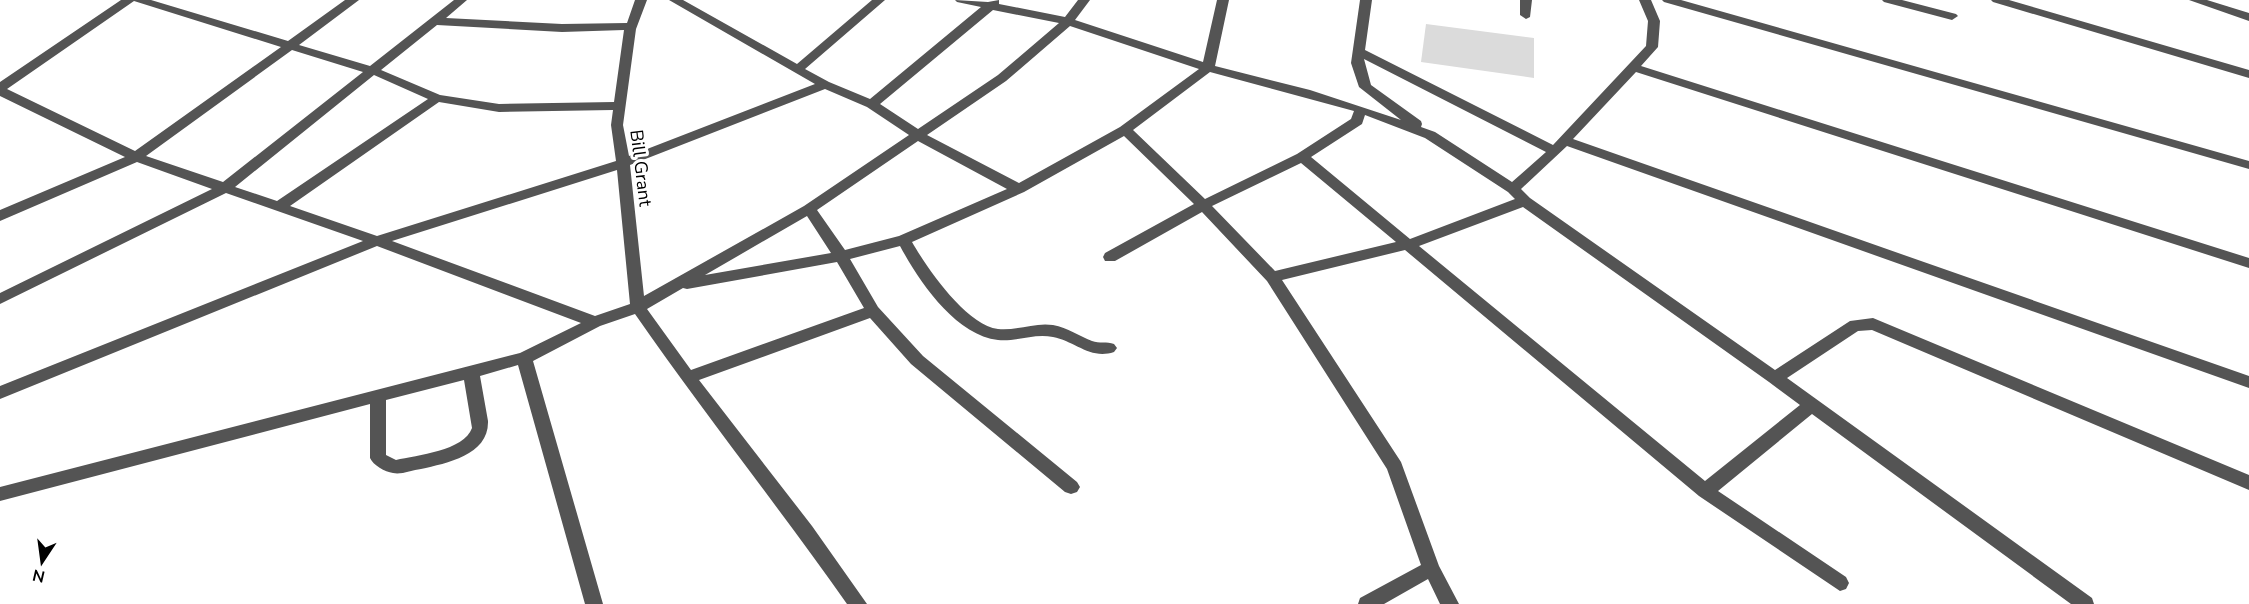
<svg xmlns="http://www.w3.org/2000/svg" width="2249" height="604" font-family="'Nunito Sans',sans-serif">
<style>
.green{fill:#dbdbdb}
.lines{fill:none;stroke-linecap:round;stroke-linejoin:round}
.minor{fill:#545454;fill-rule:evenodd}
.labels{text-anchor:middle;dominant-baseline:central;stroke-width:6;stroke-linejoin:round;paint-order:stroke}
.street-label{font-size:18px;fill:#000;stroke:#fff}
</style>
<rect width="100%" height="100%" fill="#fff"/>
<path class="green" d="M1426,24l108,14v40l-113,-16z"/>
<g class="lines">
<path class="minor" d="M121,0h30l137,41 57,-41h14l-60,45 71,21 84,-66h13l-21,18 116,6 65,-1 8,-23h12l-11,29 -13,96 6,31 186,-72 -146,-84h14l114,64 75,-64h13l-80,69 24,13 41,17 111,-92 -24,-5 -2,-2 33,2 11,-2v4l66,13 13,-17h12l-15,20 128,42 14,-62h12l-14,66 95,24 91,30 -42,-33 -8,-24 9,-63h12l-7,50 188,95 93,-99 2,-25 -9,-21h12l9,21 -2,26 -17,19 608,192v10l-613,-196 -63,67 676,237v12l-682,-242 -46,43 9,9 245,172 75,-49 23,-3 376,157v15l-377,-160 -14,1 -71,47 305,220 2,6h-23l-259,-190 -94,77 128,86 3,6 -3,6 -6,2 -141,-95 -294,-246 -123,30 119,182 38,104 20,38h-19l-12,-25 -44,25h-26l2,-6 61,-33 -34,-96 -120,-188 -65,-69 -87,49h-10l-2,-4 2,-4 89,-49 -70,-68 -100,56 -112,50c15,26 54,83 86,87 19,2 37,-7 55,-4 15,3 26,11 39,16 7,3 15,0 22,3l3,4 -3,4c-24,8 -39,-11 -61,-15 -19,-4 -37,5 -55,3 -43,-5 -79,-59 -98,-94l-50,13 28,48 45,49 154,126 3,5 -3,5 -6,2 -6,-2 -154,-128 -41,-46 -171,62 113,146 55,78h-20c-69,-98 -144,-192 -212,-290l-35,12 -67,35 70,243h-18l-67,-239 -38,11 8,45c1,34 -41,42 -67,48 -9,1 -20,6 -28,4 -8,-1 -20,-8 -23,-15v-54l-370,97v-14l520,-134 61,-30 -204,-77 -377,153v-13l363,-145 -137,-48 -226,111v-11l212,-104 -75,-27 -137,59v-11l125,-53 -125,-61v-14zM134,1l147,46 -146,104 -128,-62zM993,10l66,13 -61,52 -80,54 -38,-25zM437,25l125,7 62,-2 -10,72 -115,2 -59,-9 -59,-25zM1070,26l129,43 -79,58 -101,56 -92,-48 79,-54zM292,50l71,22 -140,110 -77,-26zM1364,59l182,93 -34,30 -77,-50 -14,-5 1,-3 -1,-3 -50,-36zM1210,72l144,39 -3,8 -54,35 -92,45 -72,-69zM374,75l54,24 -151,102 -42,-14zM825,89l42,18 42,28 -105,71 -160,90 -14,-131zM439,102l60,10 114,-2 -2,15 5,36 -239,75 -87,-30zM1365,115l60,23 83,54 7,7 -105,40 -99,-82 51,-33zM918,141l89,48 -108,47 -54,14 -28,-40zM1301,163l95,79 -121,29 -63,-65zM617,170l13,134 -35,12 -203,-75zM1523,207l246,175 31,23 -95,76 -286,-235zM807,216l24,37 -126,22zM837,262l27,46 -173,62 -44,-61 36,-21 4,1zM464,380l8,48c-8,23 -55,27 -76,32l-10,-5v-55z
M1520,0h12l-2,17 -4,2 -6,-4z
M1662,0h19l568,161v8l-585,-167z
M1882,0h20l54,14 2,2 -6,4 -68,-18z
M1991,0h18l240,70v8l-256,-76z
M2189,0h18l42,13v8z"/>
</g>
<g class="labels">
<g class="street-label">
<text transform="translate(641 168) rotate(83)">Bill Grant</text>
</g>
</g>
<g transform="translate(42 562) rotate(193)" stroke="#ffffff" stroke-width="4.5" paint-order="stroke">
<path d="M0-4.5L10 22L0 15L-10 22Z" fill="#000000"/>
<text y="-9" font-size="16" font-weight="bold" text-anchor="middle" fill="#000000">N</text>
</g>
</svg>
